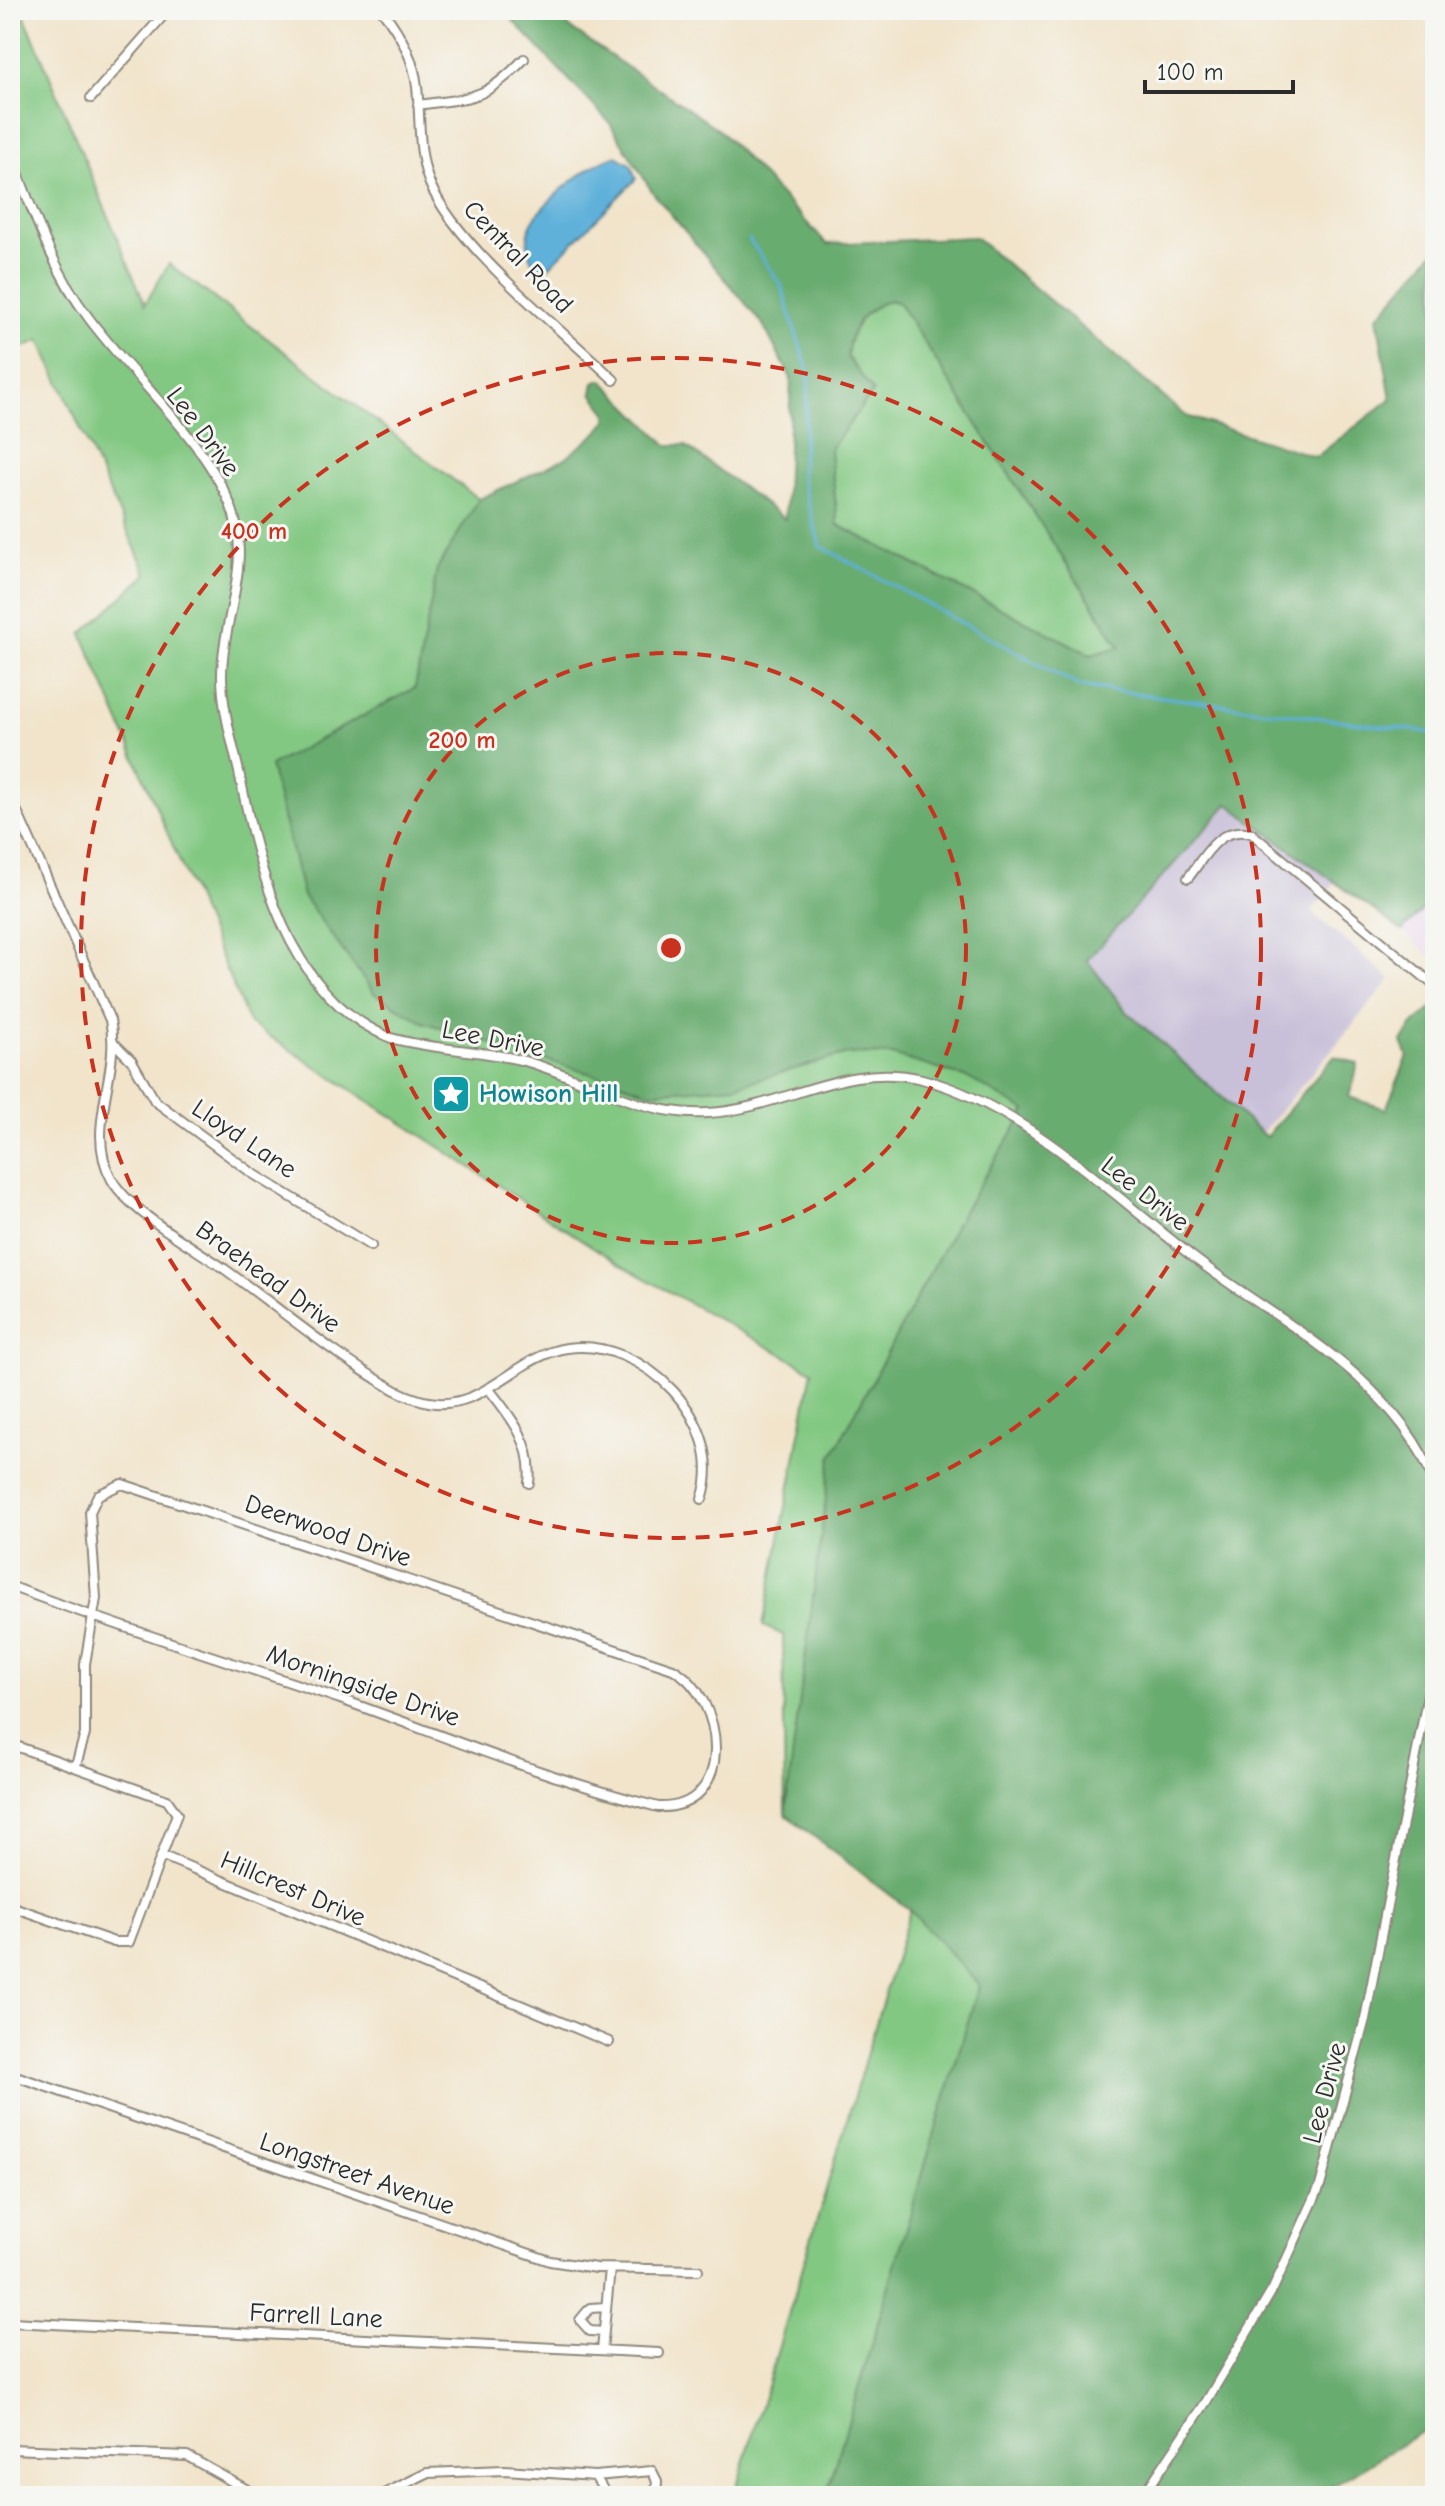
<svg xmlns="http://www.w3.org/2000/svg" width="1445" height="2506" font-family="'Comic Neue',sans-serif">
<style>
.built{fill:#e7d2ef}
.industrial{fill:#c8bfd8}
.green{fill:#82c882;stroke:#567a56;stroke-width:2}
.forest{fill:#69ac70;stroke:#4a6c4e;stroke-width:2;fill-rule:evenodd}
.water{fill:#5eb1da;stroke:#446e82;stroke-width:2}
.lines{fill:none;stroke-linecap:round;stroke-linejoin:round}
.stream{stroke:#5eb1da;stroke-width:3}
.minor-casing{stroke:#8e887b;stroke-width:12}
.minor{stroke:#fff;stroke-width:8}
.ring{fill:none;stroke:#c8321e;stroke-width:4;stroke-dasharray:14 10}
.labels{text-anchor:middle;dominant-baseline:central;stroke-width:6;stroke-linejoin:round;paint-order:stroke}
.street-label{font-size:26px;fill:#2b2b2b;stroke:#f6f6f2}
.culture-label{font-size:26px;font-weight:bold;fill:#0d838f;stroke:#f6f6f2;text-anchor:start}
.centre{fill:#c8321e;stroke:#f6f6f2;stroke-width:4}
.ring-label{font-size:24px;text-anchor:middle;font-weight:bold;fill:#c8321e;stroke:#f6f6f2;stroke-width:6;stroke-linejoin:round;paint-order:stroke}
</style>
<rect width="100%" height="100%" fill="#f6f6f2"/>
<filter id="ink" filterUnits="userSpaceOnUse"><feTurbulence type="fractalNoise" baseFrequency=".0125" numOctaves="2"/><feDisplacementMap in="SourceGraphic" scale="16" xChannelSelector="R" yChannelSelector="G"/><feConvolveMatrix kernelMatrix="1 2 1 2 8 2 1 2 1" color-interpolation-filters="sRGB"/></filter>
<filter id="wash" filterUnits="userSpaceOnUse"><feTurbulence type="fractalNoise" baseFrequency=".006" numOctaves="4" result="noise"/><feDisplacementMap in="SourceGraphic" scale="32" xChannelSelector="R" yChannelSelector="G"/><feGaussianBlur stdDeviation="1.8" result="paint"/><feColorMatrix in="noise" values="0 0 0 0 0 0 0 0 0 0 0 0 0 0 0 0 0 1.4 0 .05"/><feComposite in="paint" operator="in"/></filter>
<g filter="url(#wash)">
<rect width="100%" height="100%" fill="#f1e4cb"/>
<path class="built" d="M1435,897v63l-33,-29z"/>
<path class="industrial" d="M1228,804l107,79 -24,29 80,67 -130,155 -135,-123 -39,-51z"/>
<path class="green" d="M10,10h12l123,294 24,-40 917,696 40,51 140,127 1,1358h-533l176,-586 -125,-96 -2,-179 -20,-9 49,-255 -193,-107 -370,-241 -167,-389 65,-60 -107,-234 -30,13z
M890,300l9,3 221,344 -29,8 -253,-130 -9,-75 44,-58 -26,-35c2,-28 15,-48 43,-57z"/>
<path class="forest" d="M503,10h53l14,18 149,102 108,114 148,-7 211,179 130,41 75,-58 -14,-82 58,-66v646l-33,34 -174,-127 -141,156 39,51 140,126 68,-81 24,8 -9,33 37,12 22,-53 -6,-14 9,-15 24,-21v1418l-119,72h-490l153,-511 -69,-75 -125,-96 46,-356 132,-247 63,-100 -58,-33 -76,-23 -44,-1 -113,32 -85,6 -227,-70 -49,-29 -71,-97 -33,-130 145,-78 22,-119 42,-70 85,-40 33,-26 10,-13v-7l-15,-20 2,-10 8,-3 65,65h18l100,74 6,-141 -29,-55 -109,-130 -44,-71zM890,300l9,3 221,344 -29,8 -253,-130 -8,-75 43,-59 -26,-34c2,-28 15,-48 43,-57z"/>
<path class="water" d="M617,156l14,9 5,14 -89,90 -11,1c-8,-14 -11,-27 -6,-43 8,-22 63,-67 87,-71z"/>
<g class="lines">
<path class="stream" d="M749,239l32,46 28,90 -8,103 19,68 259,140 356,47"/>
</g>
</g>
<g filter="url(#ink)">
<g class="lines">
<defs>
<path id="minor" d="M382,10c18,23 32,48 35,77 4,33 0,65 13,97 28,64 131,145 184,196
M91,98l77,-88
M418,105c55,-8 66,-4 106,-46
M10,153c22,55 42,116 78,164 43,59 114,119 142,187 24,59 -8,114 -8,172 0,32 10,65 17,96 20,97 47,224 152,266 45,13 92,11 137,24 61,18 115,55 180,51 75,-4 137,-53 214,-34 105,27 198,124 283,187 50,37 107,69 153,111 32,30 63,65 77,108
M10,796l100,224c12,53 -27,109 2,160 20,34 82,67 114,90 55,40 109,86 169,120 10,5 22,10 34,12 54,10 88,-47 138,-54 77,-11 161,75 135,151
M1188,878c17,-22 31,-53 63,-45l184,153
M115,1044l17,17 23,40 97,72 119,73
M488,1388c23,29 46,56 41,95
M10,1586c110,42 222,76 333,114 104,37 208,80 315,107 78,3 69,-108 15,-138l-551,-185 -24,11 -8,17 6,86 -11,66v70l-9,31
M10,1744l157,56 10,14 -48,128h-15l-104,-36
M163,1856l446,186
M10,2074l540,187 46,7 102,2
M10,2322l649,31
M604,2332l-14,-1 -10,-11 10,-12 16,-1
M602,2350l8,-81
M10,2449l177,7 71,40
M595,2476l57,-5 5,10 -1,15
M380,2496l47,-23 78,-3 90,6 12,20
M1143,2496l63,-94 67,-113 47,-103 45,-167 70,-361"/>
</defs>
<use href="#minor" class="minor-casing"/>
<use href="#minor" class="minor"/>
</g>
</g>
<g class="ring">
<circle cx="671" cy="948" r="295"/>
<circle cx="671" cy="948" r="590"/>
</g>
<defs>
<symbol id="sight-square" viewBox="-11 -11 22 22"><rect x="-9" y="-9" width="18" height="18" rx="4" fill="#0f9aa8" stroke="#f6f6f2"/><path d="M0-6L1.8-2.2L6-1.7L2.9 1.2L3.7 5.4L0 3.3L-3.7 5.4L-2.9 1.2L-6-1.7L-1.8-2.2Z" fill="#fff"/></symbol>
</defs>
<g fill-rule="evenodd">
<use href="#sight-square" x="429" y="1072" width="44" height="44"/>
</g>
<g class="labels">
<g class="street-label">
<text transform="translate(518 257) rotate(46)">Central Road</text>
<text transform="translate(203 432) rotate(53)">Lee Drive</text>
<text transform="translate(493 1039) rotate(11)">Lee Drive</text>
<text transform="translate(244 1139) rotate(34)">Lloyd Lane</text>
<text transform="translate(1145 1194) rotate(38)">Lee Drive</text>
<text transform="translate(268 1277) rotate(36)">Braehead Drive</text>
<text transform="translate(328 1531) rotate(19)">Deerwood Drive</text>
<text transform="translate(363 1686) rotate(19)">Morningside Drive</text>
<text transform="translate(293 1889) rotate(23)">Hillcrest Drive</text>
<text transform="translate(1325 2093) rotate(-75)">Lee Drive</text>
<text transform="translate(357 2174) rotate(19)">Longstreet Avenue</text>
<text transform="translate(316 2316) rotate(3)">Farrell Lane</text>
</g>
<g class="culture-label">
<text x="479" y="1094">Howison Hill</text>
</g>
</g>
<circle cx="671" cy="948" r="12" class="centre"/>
<g class="ring-label">
<text x="254" y="539">400 m</text>
<text x="462" y="748">200 m</text>
</g>
<rect width="1445" height="2506" fill="none" stroke="#f6f6f2" stroke-width="40"/>
<path d="M1145 80v12h148v-12" fill="none" stroke="#2b2b2b" stroke-width="4"/>
<text x="1157" y="80" font-size="24" fill="#2b2b2b" stroke="#f6f6f2" stroke-width="6" paint-order="stroke">100 m</text>
</svg>
